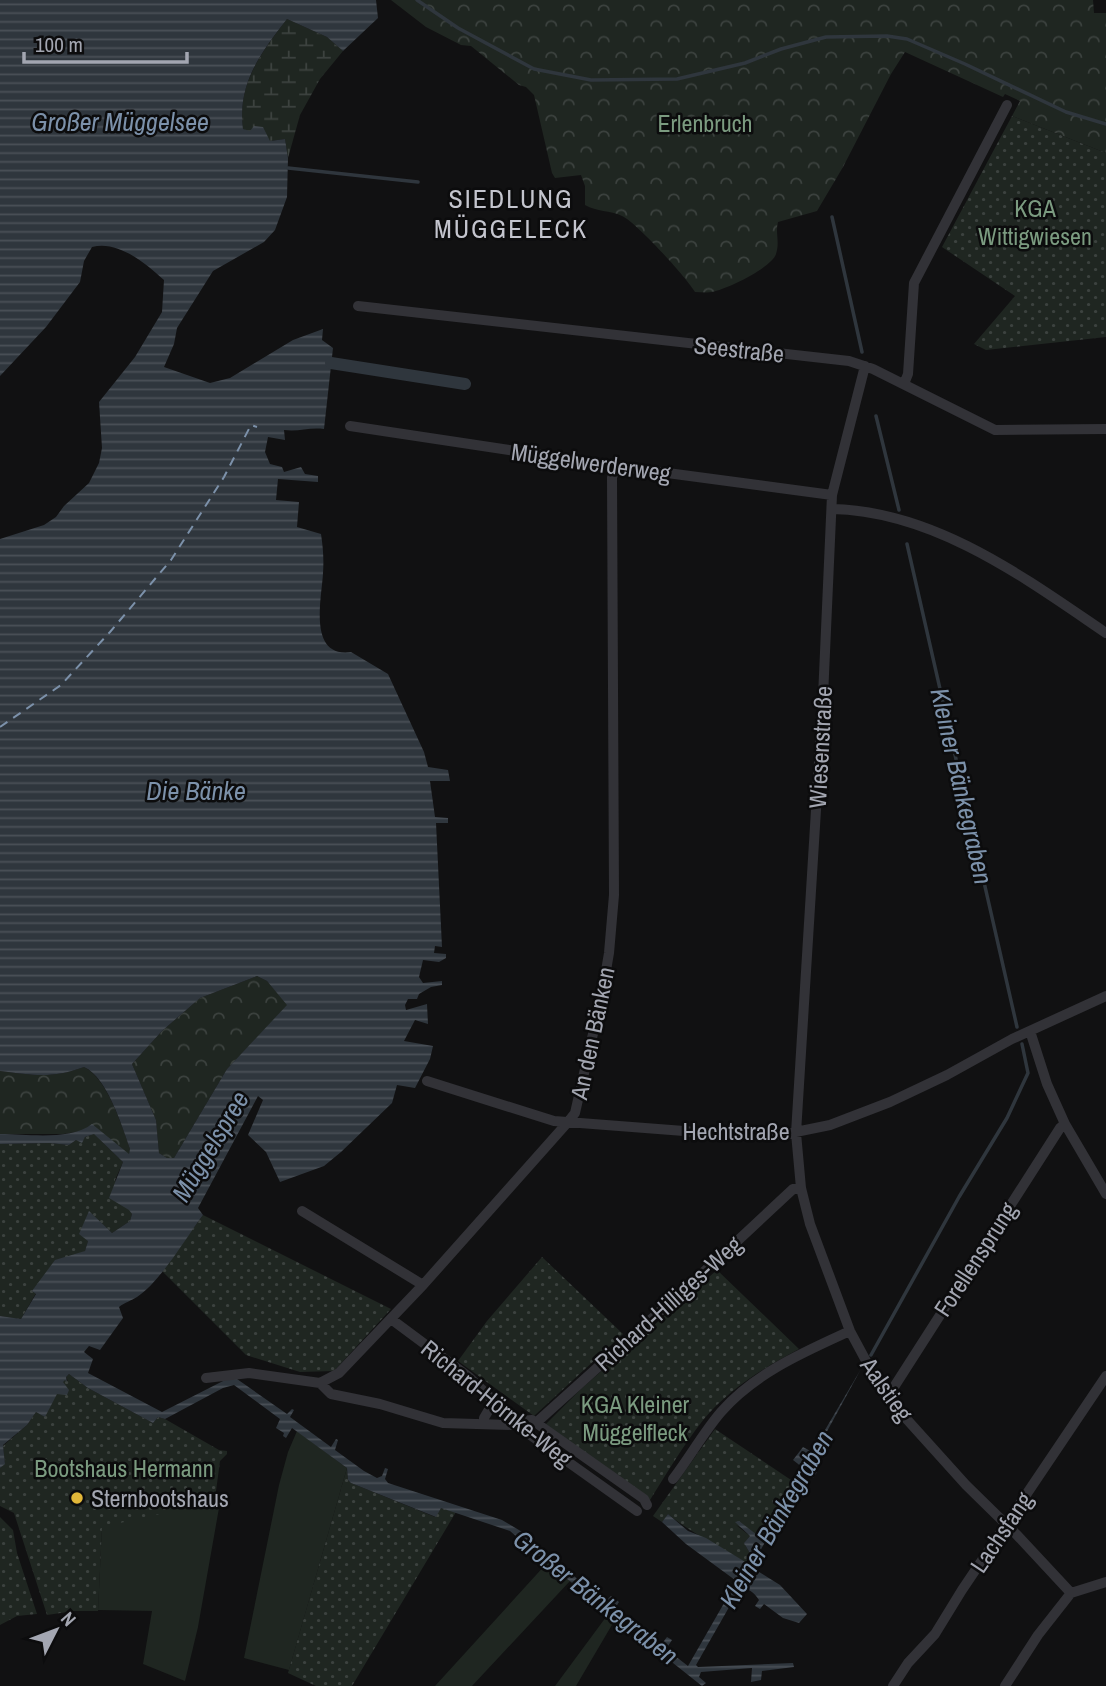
<svg xmlns="http://www.w3.org/2000/svg" width="1106" height="1686" font-family="'Archivo Narrow',sans-serif">
<style>
.grass{fill:#1f2621}
.forest{fill:url(#forest-crowns)}
.wetland{fill:url(#wetland-marsh)}
.garden{fill:url(#garden-dots)}
.water{fill:url(#water-rules);fill-rule:evenodd}
.lines{fill:none;stroke-linecap:round;stroke-linejoin:round}
.stream{stroke:#2f363d;stroke-width:3.5}
.canal{stroke:#2f363d;stroke-width:12}
.ferry{stroke:#7c91aa;stroke-width:2;stroke-dasharray:9 7;stroke-linecap:butt}
.minor{stroke:#323237;stroke-width:10}
.poi-dot{fill:#e1b739;stroke:#0c0c0d;stroke-width:2.5}
.labels{text-anchor:middle;dominant-baseline:central;stroke-width:5;stroke-linejoin:round;paint-order:stroke}
.park-label{font-size:24px;fill:#7b9b80;stroke:#0c0c0d}
.street-label{font-size:24px;fill:#a3a6b1;stroke:#0c0c0d}
.poi-label{font-size:24px;fill:#a3a6b1;stroke:#0c0c0d;text-anchor:start}
.water-label{font-size:26px;font-style:italic;fill:#7c91aa;stroke:#0c0c0d}
.neighbourhood-label{font-size:26px;letter-spacing:2px;fill:#c4c5ce;stroke:#0c0c0d}
</style>
<defs>
<pattern id="forest-crowns" width="20" height="18" patternUnits="userSpaceOnUse" patternTransform="scale(1.75)"><rect width="20" height="18" fill="#1f2621"/><path d="M2 6a3 3 0 1 1 6 0M12 15a3 3 0 1 1 6 0" fill="none" stroke="#3c423f"/></pattern>
<pattern id="wetland-marsh" width="20" height="14" patternUnits="userSpaceOnUse" patternTransform="scale(1.75)"><rect width="20" height="14" fill="#1f2621"/><path d="M1 5h8M5 5V1M11 12h8M15 12V8" fill="none" stroke="#3c423f"/></pattern>
<pattern id="garden-dots" width="8" height="8" patternUnits="userSpaceOnUse" patternTransform="scale(1.75)"><rect width="8" height="8" fill="#1f2621"/><path d="M2 2h.1M6 6h.1" fill="none" stroke="#3c423f" stroke-width="1.8" stroke-linecap="round"/></pattern>
<pattern id="water-rules" width="6" height="5" patternUnits="userSpaceOnUse" patternTransform="scale(1.75)"><rect width="6" height="5" fill="#2f363d"/><path d="M0 2.5h6" fill="none" stroke="#4a5057"/></pattern>
</defs>
<rect width="100%" height="100%" fill="#111112"/>
<path class="grass" d="M297,1431l50,37 -58,202 -45,-12 35,-173 9,-33z
M202,1490l14,1 -2,15 5,2 -21,119 -13,54 -42,-17 9,-53 -54,-1 4,-84 83,-23z
M547,1563l23,18 -98,105h-37z
M609,1613l7,5 -40,68h-21z"/>
<path class="forest" d="M391,0h702l1,13h12v140l-94,-37 8,-15 -15,-7 -2,3 -98,-45 -14,22 -48,93 -26,44 -39,11c-3,10 2,20 -2,32 -5,14 -49,35 -64,38 -5,1 -11,0 -17,0 -9,-15 -59,-70 -73,-76 -12,-6 -25,-4 -37,-11v-19l-4,-11 -26,3 -3,-5 -18,-78 -8,-8 -7,-2 -48,-39 -10,-1 -35,-18z
M257,976l10,5 21,24 -61,64 -53,89h-7l-8,-5 -3,-33 -24,-56 30,-33 38,-33z
M84,1067c23,11 38,59 46,82l-1,6 -46,-24 -20,3h-63v-63c34,4 51,8 84,-4z"/>
<path class="wetland" d="M287,19l40,18 16,14 -23,28 -20,36 -12,43 -3,-19 -15,2 -27,-12c-6,-45 18,-76 44,-110z"/>
<path class="garden" d="M1012,116l94,37v184l-120,13 -12,-6 41,-48 -73,-49z
M94,1134l29,28 -8,18 17,34 -2,7 -18,12 -23,-21 -1,29 -3,10 -53,40 4,2 -15,26 -21,-3v-172l49,-1 20,2 7,-5 6,2 3,-5z
M203,1215l188,94 -57,62 -34,1 -54,-17 -84,-84z
M542,1257l81,77 -89,82 -76,-55 29,-40z
M717,1270l82,79c-34,18 -70,40 -95,70 -20,25 -37,54 -54,81l-105,-75 36,-36z
M69,1374l19,14 65,35 5,-6 7,2 54,31 8,1v3l-7,7 -4,30h-15l-32,21 -67,15 -4,84h-24l-27,4 -33,-102 -14,-7v-38l5,-5 -2,-17 24,-21 9,-13 9,4 17,-34 3,-3 3,2 -2,-4z
M715,1429l79,53 -33,56 -25,-13 14,11 -6,7 7,12 -5,8c-26,-17 -54,-29 -78,-49l-6,8 -9,-6z
M347,1468l1,12 3,3 84,34 6,-9 15,4 -104,174h-36l-28,-13z
M0,1517l13,13 4,23 20,61 -20,2 -17,9z"/>
<path class="water" d="M0,0h376l2,18 -35,33 -16,-14 -40,-18c-26,34 -50,64 -44,110l7,2 4,-5 9,1 7,14 15,-2 3,19 -1,39 -12,33 -11,12 -51,29 -36,57 -3,16 -10,23 46,16 20,-5 63,-38 30,-11 -1,11 11,8 -9,81c-15,-2 -25,3 -40,1l1,10 -17,-3 -3,15 5,12 12,3 2,5 17,-5 4,7 13,2v6l-40,-3 -2,21 23,2 -2,25 24,7c2,13 3,26 2,39 -1,24 -16,85 28,79l37,22 36,78 4,15 20,3 2,11h-20l5,36 13,1v5h-12l6,124 -7,-1 -1,7 12,1v4l-7,4 -16,-2 -4,17 4,6 19,-2v4l-11,2 -12,7 -2,5h-9l-3,6 1,5 21,-6 1,20 -13,-4 -11,21 29,5 -3,13 -15,29 -18,-3 -5,18 -51,49 -17,14 -44,16 -14,-30 -18,-17 15,-35 -5,-4 -60,112 5,7c-18,24 -42,66 -66,82 -6,4 -12,5 -18,10l4,11 -23,32 -11,-4 -5,6 9,7 -5,14 74,39 65,-33h10l50,35 5,-5 2,1 -4,7 41,30 5,-8 2,1 -3,10 29,21 13,7 5,-2 3,-8 3,1 -3,10 3,4 114,37 22,13 41,36h5v4l36,28 5,-5 8,6 -4,6 46,37 6,-8 5,3 -6,9 22,17 47,-82v-4l-49,-36 -24,-22 6,-8 20,17 18,7 41,25 4,-8 -7,-12 6,-7 -15,-14 4,-1 22,17 41,-71 -9,-7 10,-13 9,5 49,-83 -42,77 7,5 -7,9 -6,-3 -6,9 10,6 -4,6 -9,-5 -53,94 29,18 27,29 -8,9 -16,-5 -19,-14 -4,5 -5,-3 4,-6c-5,-8 -11,-12 -19,-12l-44,77 2,2 95,-4 1,4 -32,4 -1,9 -10,2 1,-14 -51,4 -2,5 7,6 -4,3 -155,-123 -37,-32 -69,-23 -5,9 -85,-34 -3,-3 -1,-12 -55,-40 -6,10 -3,-2 1,-3 -8,-5 4,-9 -46,-34 -11,3 -58,31 -7,-2 -5,6 -65,-35 -19,-14 -3,3 1,5 -2,-2 -2,2 6,8 -2,5 -10,-1 -12,23 -9,-5 -9,13 -24,20 2,19 -5,4v-152l21,3 15,-25 -4,-3 23,-31 30,-9 3,-10 -9,-7 10,-23 23,22 18,-12 2,-7 -3,-4 -20,-12 14,-36 -29,-28 -9,3 -3,6 -6,-3 -7,5 -20,-2 -49,1v-10c27,0 70,7 92,-10l37,30 1,-5c-8,-23 -23,-72 -46,-82 -33,12 -50,8 -84,4v-532l44,-14 12,-8 8,-11 25,-23 10,-20 3,-15 -3,-46 36,-45 27,-45 2,-32c-19,-17 -46,-40 -72,-33l-8,14 -4,21 -34,45 -46,49zM257,976l10,5 20,24 -60,64 -53,89h-7l-8,-5 -3,-33 -24,-56 30,-33 38,-33z"/>
<g class="lines">
<path class="stream" d="M417,0l41,28 76,41 57,11 86,-1 68,-16 36,-14 45,-12 61,-1 20,3 58,25 101,48 40,12
M288,168l130,14
M832,217l30,135
M876,416l23,94
M907,544l110,483
M871,1355l88,-158 48,-79 21,-45 -6,-29"/>
<path class="canal" d="M331,363l134,21"/>
<path class="ferry" d="M0,727l61,-42 49,-53 61,-72 53,-83 27,-52 6,2"/>
<path class="minor" d="M358,306l491,55 24,8 122,61 111,-1
M865,366l-33,129 -9,202 -27,436 5,55 9,36 40,107 29,54 14,19 73,81 50,49 55,59
M904,384l4,-10 6,-91 93,-178
M350,426l265,40 217,29
M832,509c103,2 193,69 274,124
M1030,1031l17,53 18,40 41,70
M427,1081l127,40 182,14h45l49,-10 60,-23 57,-27 65,-36 94,-43
M302,1211l121,74
M391,1319l78,58 57,55 111,79
M206,1378l43,-5 71,10 19,-10 84,-88 145,-163 7,-9 27,-119 7,-41 5,-58 -2,-417 3,-12
M320,1383l11,11 49,10 63,19 71,2 7,-4 11,-1 112,79 3,6
M885,1395l9,-8 166,-259 5,-4
M537,1422l181,-163 75,-70 8,-1
M484,1424v-6l10,-17
M673,1479c17,-22 30,-46 48,-67 34,-39 83,-60 129,-81
M893,1686l15,-23 27,-29 27,-44 144,-214
M1005,1686l33,-51 33,-42 35,-11"/>
</g>
<circle class="poi-dot" cx="77" cy="1498" r="7"/>
<g class="labels">
<g class="park-label">
<text x="705" y="123">Erlenbruch</text>
<text x="1035" y="208">KGA<tspan x="1035" dy="28">Wittigwiesen</tspan></text>
<text x="635" y="1404">KGA Kleiner<tspan x="635" dy="28">Müggelfleck</tspan></text>
<text x="124" y="1468">Bootshaus Hermann</text>
</g>
<g class="street-label">
<text transform="translate(739 349) rotate(6)">Seestraße</text>
<text transform="translate(591 462) rotate(8)">Müggelwerderweg</text>
<text transform="translate(820 747) rotate(-87)">Wiesenstraße</text>
<text transform="translate(592 1033) rotate(-78)">An den Bänken</text>
<text x="736" y="1131">Hechtstraße</text>
<text transform="translate(975 1259) rotate(-57)">Forellensprung</text>
<text transform="translate(668 1303) rotate(-42)">Richard-Hilliges-Weg</text>
<text transform="translate(887 1389) rotate(55)">Aalstieg</text>
<text transform="translate(497 1403) rotate(39)">Richard-Hörnke-Weg</text>
<text transform="translate(1001 1532) rotate(-56)">Lachsfang</text>
</g>
<g class="poi-label">
<text x="91" y="1498">Sternbootshaus</text>
</g>
<g class="water-label">
<text x="120" y="121">Großer Müggelsee</text>
<text transform="translate(962 786) rotate(77)">Kleiner Bänkegraben</text>
<text x="196" y="790">Die Bänke</text>
<text transform="translate(210 1146) rotate(-59)">Müggelspree</text>
<text transform="translate(776 1519) rotate(-60)">Kleiner Bänkegraben</text>
<text transform="translate(596 1597) rotate(38)">Großer Bänkegraben</text>
</g>
<g class="neighbourhood-label">
<text x="511" y="198">SIEDLUNG<tspan x="511" dy="30">MÜGGELECK</tspan></text>
</g>
</g>
<g transform="translate(56 1630) rotate(48)" stroke="#0c0c0d" stroke-width="5" paint-order="stroke">
<path d="M0-5L12 26L0 18L-12 26Z" fill="#a3a6b1"/>
<text y="-10" font-size="19" font-weight="bold" text-anchor="middle" fill="#a3a6b1">N</text>
</g>
<path d="M24 52v10h163v-10" fill="none" stroke="#a3a6b1" stroke-width="3.5"/>
<text x="35" y="52" font-size="21" fill="#a3a6b1" stroke="#0c0c0d" stroke-width="5" paint-order="stroke">100 m</text>
</svg>
